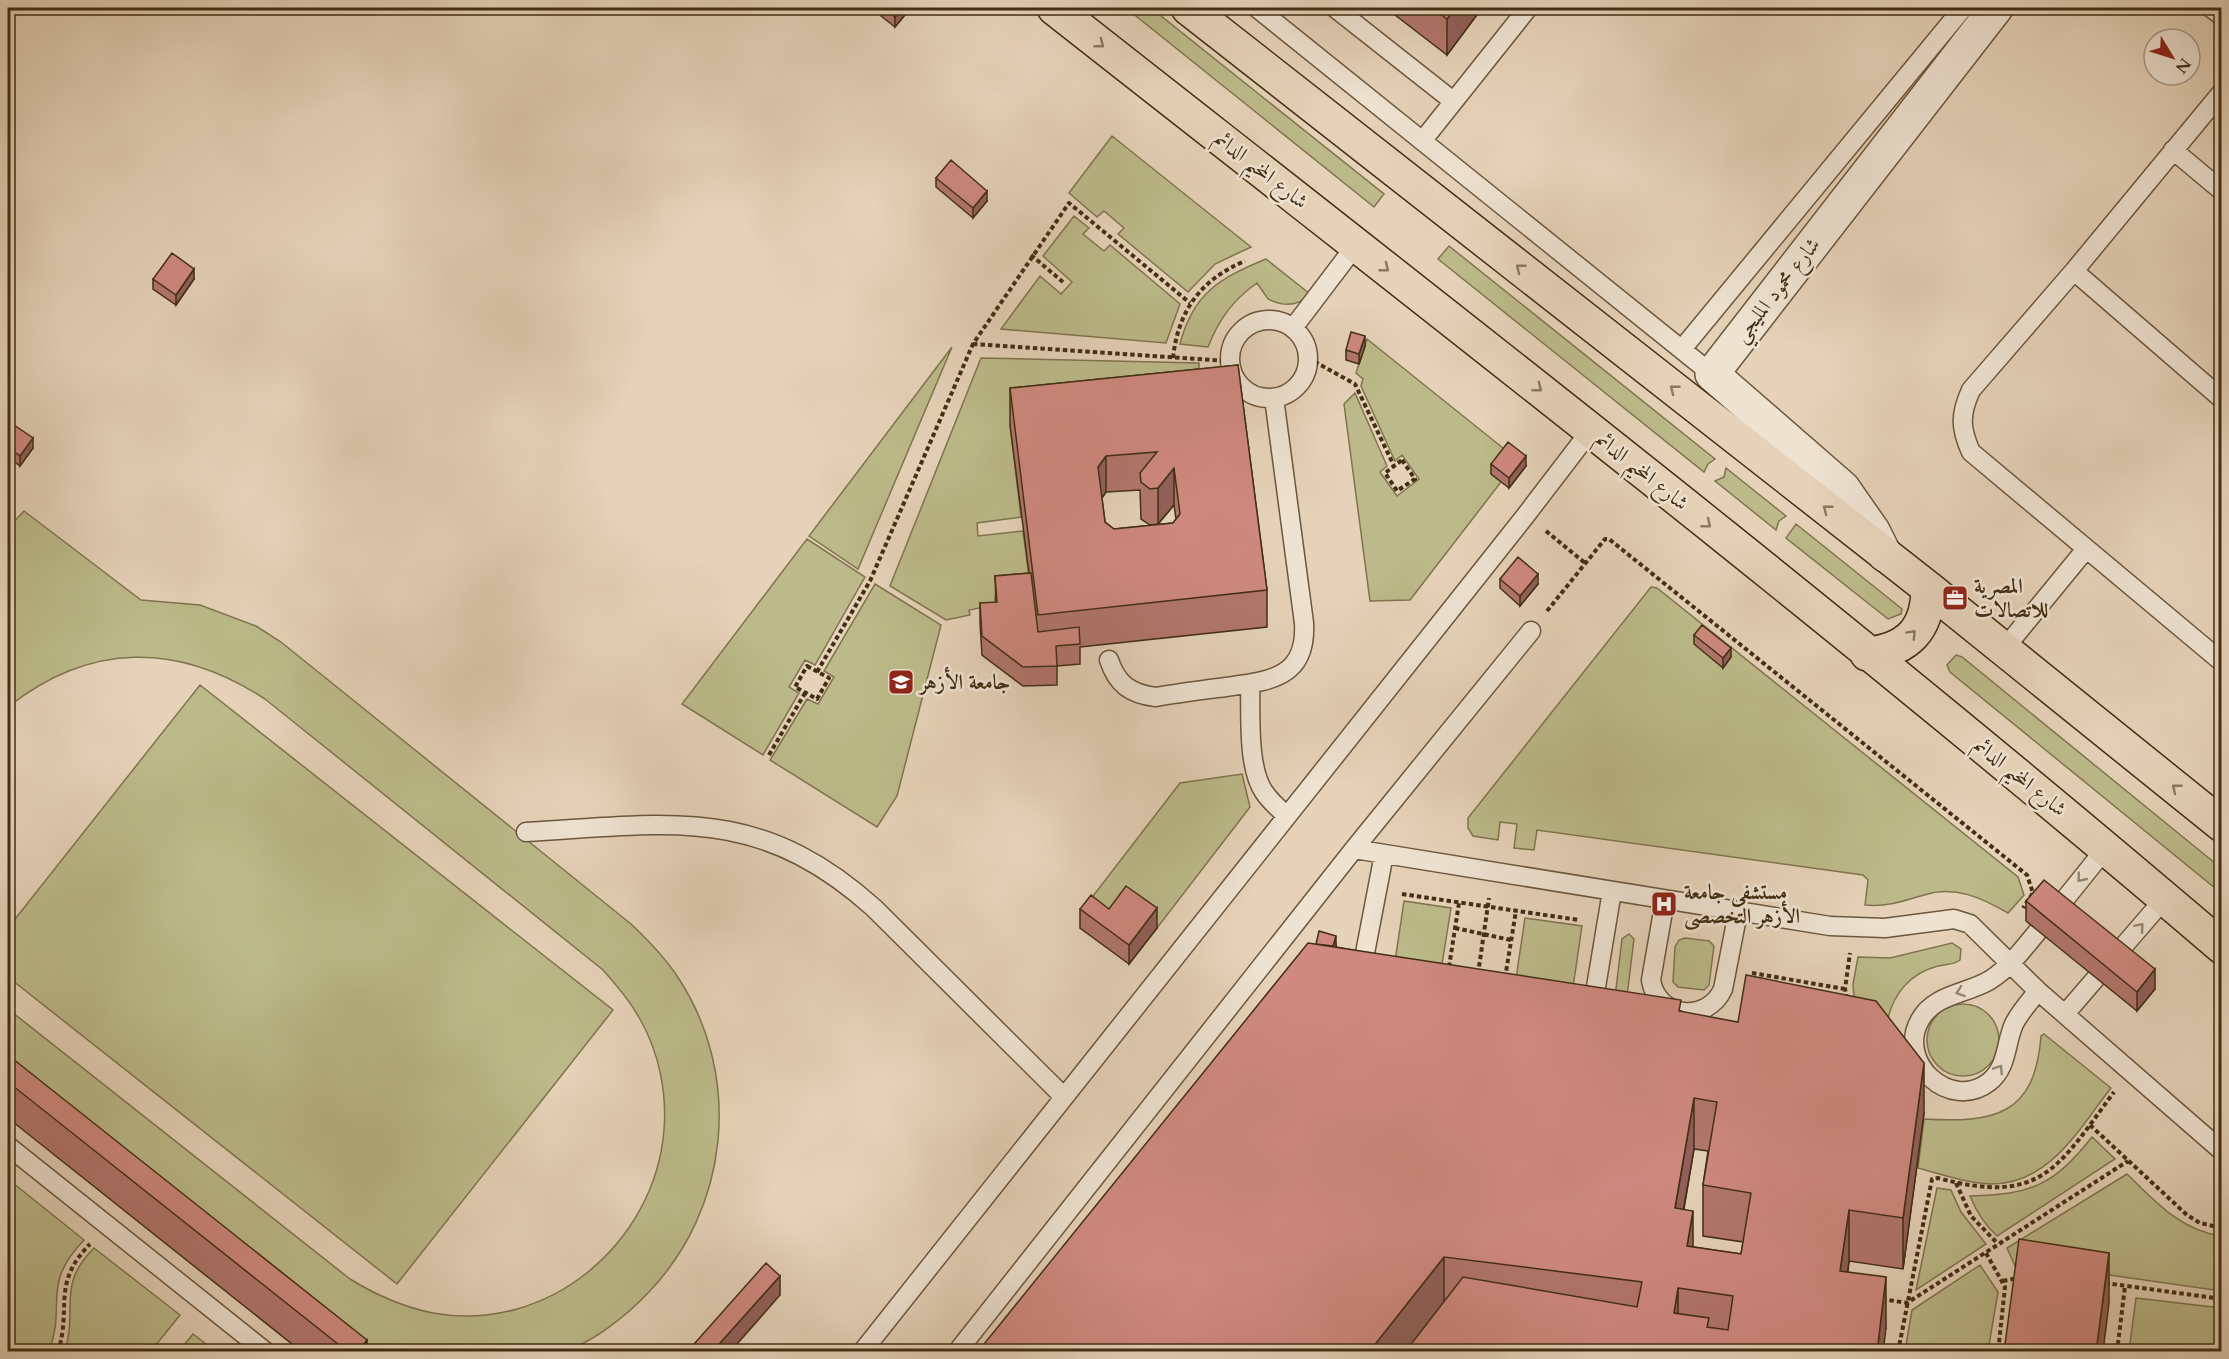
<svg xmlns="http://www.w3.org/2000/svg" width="2229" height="1359" font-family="Cardo,Amiri,serif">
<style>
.green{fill:#bcba8a;stroke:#7f744e;stroke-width:1.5}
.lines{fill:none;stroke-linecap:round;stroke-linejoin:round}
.lane-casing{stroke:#6b573c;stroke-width:21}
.street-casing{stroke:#6b573c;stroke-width:36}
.primary-casing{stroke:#422e13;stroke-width:36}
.path{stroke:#422e13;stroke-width:4;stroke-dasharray:4.5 3;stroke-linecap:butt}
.lane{stroke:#eee2d1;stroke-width:18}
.street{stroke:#eee2d1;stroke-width:33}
.primary{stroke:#e5d2b8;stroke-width:33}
.wall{fill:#b2766d;stroke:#422e13;stroke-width:1.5;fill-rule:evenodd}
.shaded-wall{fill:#916059;stroke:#422e13;stroke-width:1.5}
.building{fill:#cf897f;stroke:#422e13;stroke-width:1.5;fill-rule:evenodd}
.oneway{stroke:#8b785d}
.oneway2{stroke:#988872}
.labels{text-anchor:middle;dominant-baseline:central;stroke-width:5;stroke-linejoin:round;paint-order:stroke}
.street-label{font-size:21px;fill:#422e13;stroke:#eee2d1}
.poi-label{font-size:21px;font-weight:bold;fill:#422e13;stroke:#eee2d1;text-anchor:start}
</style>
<rect width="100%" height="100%" fill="#e5d2b8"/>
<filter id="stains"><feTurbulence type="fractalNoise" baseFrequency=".00333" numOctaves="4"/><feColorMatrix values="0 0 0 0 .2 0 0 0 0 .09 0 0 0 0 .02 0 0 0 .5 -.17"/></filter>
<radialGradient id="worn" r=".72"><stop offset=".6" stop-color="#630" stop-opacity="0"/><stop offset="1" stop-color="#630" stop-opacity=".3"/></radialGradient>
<path class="green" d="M1126,8h25l233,186 -10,13z
M1112,136l139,111 -36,17 -27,28 -70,-58 6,-6 -20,-17 -7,6 -28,-24z
M1074,216l15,12 -6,6 21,17 6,-6 70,59 -14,39 -165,-14 39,-53 21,18 11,-12 -29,-26z
M1449,246l266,213 -7,5 -4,8 -266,-213z
M1266,259l44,35c-12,13 -26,13 -42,5l-11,-16c-24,17 -38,36 -49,64l-28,-3c13,-51 40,-66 86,-85z
M1367,339l141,113 -17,22 10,8 -91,118 -40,1 -26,-197 11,-11 32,73 -7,6 17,24 22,-17 -17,-24 -7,6 -34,-75 2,-7 -7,-6z
M952,347l-94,222 -49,-33z
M981,358l218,5v22l-189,40 11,92 -44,6 1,13 45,-5 8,61 -36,4v9l-26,5 1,5 -24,5 -56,-34z
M1726,468l60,48 -7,5 -3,9 -61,-49 9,-4z
M24,511l117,89 59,5 56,21 25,16 350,282c18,17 35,34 48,55 64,99 50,230 -31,314 -20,21 -57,52 -86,58 -17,4 -38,0 -55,0 -45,0 -91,0 -136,0l-27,-12 -336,-260v-70l342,270c26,16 53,28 83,34 115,21 222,-70 231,-183 3,-37 -5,-77 -23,-109 -10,-19 -24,-35 -38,-51l-338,-271c-87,-57 -175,-57 -257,8v-179z
M1796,524l106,85 -1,5 -13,5 -102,-81z
M807,539l58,38 -50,88 -10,-5 -16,27 10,6 -36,62 -81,-51z
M875,584l66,41 -44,171 -20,31 -107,-67 37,-61 11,5 16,-27 -10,-6z
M1651,587l6,1 361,289 6,18 -16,18c-26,-15 -53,-28 -84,-18 -20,6 -37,12 -59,10l3,-25 -5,-5 -326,-45 -3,20 -20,-2 3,-24 -17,-2 -2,18 -25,-4 -5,-8v-10z
M1956,655l6,2 259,211v25l-271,-221 -3,-7z
M200,685l413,325 -216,274 -389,-307v-49z
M1242,774l8,33 -93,121 -30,-23 -18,23 -26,-19 97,-126z
M1404,901l47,7 -15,94 -46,-7z
M1525,918l57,8 -14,95 -57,-9z
M1629,934l5,5 -7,57 -15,26 10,-83z
M1685,938l24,3 5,5 -5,39 -5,5 -26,-3 -5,-5 2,-35 4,-7z
M1952,943l9,6 -1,11c-6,5 -14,4 -22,6 -28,7 -45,28 -51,56l-33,-25 -1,-13 5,-27 32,1z
M1927 1040a36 36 0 1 1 72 0a36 36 0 1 1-72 0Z
M2044,1034l67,54c-32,41 -62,97 -121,96 -24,-1 -49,-10 -72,-16l6,-49c70,4 111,-3 117,-83z
M2092,1137l23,22 -118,77c-12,-11 -21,-25 -27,-40 61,-1 84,-11 122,-59z
M2127,1174c29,28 53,56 94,62v55l-196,-28 -9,5 -9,-20z
M8,1179l76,61c-44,46 -17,64 -35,111h-41z
M1937,1188l14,2 10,22 25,32 -70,46z
M94,1248l86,67 -29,36h-86c13,-42 -9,-65 29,-103z
M1980,1265l18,27 -10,59h-83l7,-41z
M2136,1298l85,10v43h-92z
M193,1334l22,17h-36z"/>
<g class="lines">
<defs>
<path id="lane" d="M1257,8l455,366
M1335,8l118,93
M2211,8l11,8
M2222,92l-148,179 -103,119c-11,24 -11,38 0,62l251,210
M1423,140l105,-132
M2173,150l49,41
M2074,271l148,128
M1230 359a39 39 0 1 1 78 0a39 39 0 1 1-78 0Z
M1293,328l63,-83
M1682,349l281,-341
M2004,649l82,-100
M1109,660c8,24 21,34 47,37 23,-4 47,-7 70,-10 44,-6 81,-9 78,-64l-30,-225
M1250,684c1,30 -3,83 14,108 6,9 15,17 23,24
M526,832c144,-8 232,-28 348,76l190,189
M1354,849l476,77 55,2 69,-9 16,5 68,67 184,160
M1665,900l-14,80c6,38 56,44 72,9l15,-77
M2057,909l49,-61
M2115,956l50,-58
M1361,974l23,-120
M2038,991c-8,10 -18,21 -24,33 -9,20 -6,43 -25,58 -39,30 -93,-20 -69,-62 14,-26 47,-26 70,-40 20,-13 33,-31 48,-49
M1592,1011l20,-120
M2065,1014l31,-36
M8,1146l258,206
M862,1352l664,-837 65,-85
M957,1352l397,-503 177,-218"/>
<path id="street" d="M1885,555l-12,-24 -30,-43 -131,-114 284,-366"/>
<path id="primary" d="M1054,8c392,308 788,614 1168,939
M1188,8l740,580 294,237
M1867,654c41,-4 61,-25 61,-66"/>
</defs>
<use href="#lane" class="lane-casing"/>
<use href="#street" class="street-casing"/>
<use href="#primary" class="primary-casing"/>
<path class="path" d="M1031,255l32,27
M973,344l256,17
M1173,358c5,-47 28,-79 72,-97
M1308,358l47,26 39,82
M1402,460l13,19 -18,12 -12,-18z
M1546,531l39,32
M1547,611l58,-72h4l418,336 6,18 -10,15
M807,666l22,12 -12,21 -22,-12z
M817,672l53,-91 103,-237 96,-141 121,100
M769,755l36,-62
M1402,894l177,26
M1455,928l56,12
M1449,967l10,-64
M1752,973l93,16
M1478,974l11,-76
M1505,978l11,-67
M1847,999l-2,-10 5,-36
M2090,1125l97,90 13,8 22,5
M1956,1183l15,33 27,28
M1986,1253l19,34 -7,65
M2003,1281l14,-3
M2105,1283l117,16
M1882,1299l25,4 221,-142
M58,1352c14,-45 -7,-68 32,-108
M1898,1352l34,-173 6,-1c103,28 120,-10 176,-86
M2117,1352l8,-66"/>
<use href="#lane" class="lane"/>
<use href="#street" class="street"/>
<use href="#primary" class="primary"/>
</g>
<path class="wall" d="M881,8h28v2l-14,17 -14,-11z
M1386,8h96l-35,47z
M936,178l51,23 -14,17 -37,-31z
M153,279h41l-18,26 -23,-16z
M1365,346l-6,18 -13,-4v-10z
M1238,365l29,225v37l-187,20v17l-23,2v19l-34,1 -41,-31 -2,-32v-20h16l-1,-27 34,-3 -19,-148v-37zM1140,490l1,29 9,6 8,-1 16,-19 2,14 -3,4 -59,6 -9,-7 -3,-24 4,-6z
M8,435l25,13 -13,18 -12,-9z
M1491,464l35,2 -17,22 -18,-14z
M1500,579l38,5 -18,22 -20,-18z
M1694,635l37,22 -8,11 -29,-24z
M2026,901l129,88 -18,22 -111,-90z
M1080,909h29l48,19 -28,36 -49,-36z
M1336,945v2l345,64 243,102 -21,156 -54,-8 -1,11 38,56 -906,24zM1694,1149l14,2 -5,34v51l40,6 -2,12 -48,-7 -9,-38z
M8,1055l359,297h-65l-294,-234z"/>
<path class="shaded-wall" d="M903,8h6v2l-14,17v-10z
M1456,8h26l-35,47v-36z
M987,191v10l-14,17v-10z
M194,269v10l-18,26v-10z
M1365,336v10l-6,18v-10z
M33,438v10l-13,18v-10z
M1106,456v36l-8,11v-36z
M1526,456v10l-17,22v-10z
M1174,468v37l-16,19v-36z
M1538,574v10l-18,22v-10z
M1731,648v9l-8,11v-10z
M1157,908v20l-28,36v-19z
M1336,936v9l-5,18v-10z
M2155,969v20l-18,22v-19z
M1924,1063v50l-21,156v-51z
M1694,1098v51l-19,109v-50z
M1849,1210v51l-9,60v-50z
M1693,1211v50l-6,-15z
M2109,1253v50l-6,49h-7z
M1444,1257v50l-35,45h-40z
M780,1276v19l-50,57h-18z
M1886,1277v51l-3,24h-6z
M1678,1288v50l-4,-25z
M367,1340v12h-10z"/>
<path class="building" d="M883,8h20l-8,9z
M1433,8h23l-9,11z
M951,160l36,31 -14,17 -37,-30z
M172,253l22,16 -18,26 -23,-16z
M1351,332l14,4 -6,18 -13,-4z
M1238,365l29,225 -229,25 -28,-227zM1157,452l-17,21 1,9 9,7 8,-1 16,-20 6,46 -7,9 -59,6 -9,-7 -7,-55 8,-11z
M14,425l19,13 -13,18 -12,-9v-12z
M1508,442l18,14 -17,22 -18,-14z
M1518,557l20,17 -18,22 -20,-17z
M1031,573l7,59 41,-5 1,17 -24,2 1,20 -34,1 -41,-31 -2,-33 17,-1 -2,-26z
M1702,625l29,23 -8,10 -29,-23z
M2044,880l111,89 -18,23 -111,-91z
M1126,886l31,22 -28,37 -49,-36 11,-14 18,14z
M1319,931l17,5 -3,10 -17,-2z
M1308,943l373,57 -2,11 59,11 8,-47 130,26 48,62 -21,155 -54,-8 -9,61 46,6 -9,75h-472l58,-75 174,30 5,-25 -198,-25 -75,95h-389v-3zM1694,1098l23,4 -14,83 48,8 -10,61 -54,-8 6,-35 -18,-3zM1678,1288l55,8 -5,34 -21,-3 2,-9 -35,-5z
M8,1055l359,285 -10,12h-9l-340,-270z
M2019,1239l90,14 -13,99h-92z
M766,1263l14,13 -68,76h-25z"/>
<defs><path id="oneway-chevron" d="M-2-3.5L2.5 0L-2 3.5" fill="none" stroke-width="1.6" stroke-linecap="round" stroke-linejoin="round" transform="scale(1.5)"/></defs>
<g class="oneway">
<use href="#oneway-chevron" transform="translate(1100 44) rotate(38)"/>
<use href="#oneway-chevron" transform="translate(1385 268) rotate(38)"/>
<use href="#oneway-chevron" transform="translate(1520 268) rotate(-142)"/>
<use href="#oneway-chevron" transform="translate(1538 388) rotate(38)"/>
<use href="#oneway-chevron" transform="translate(1674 389) rotate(-142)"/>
<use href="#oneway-chevron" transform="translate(1827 509) rotate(-142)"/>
<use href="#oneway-chevron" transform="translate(1707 524) rotate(39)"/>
<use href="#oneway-chevron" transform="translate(1912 634) rotate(-47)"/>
<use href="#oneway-chevron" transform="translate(2176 788) rotate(-141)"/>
</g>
<g class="oneway2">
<use href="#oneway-chevron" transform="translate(2081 878) rotate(129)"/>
<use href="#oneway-chevron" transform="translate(2140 927) rotate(-49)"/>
<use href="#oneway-chevron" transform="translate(1960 992) rotate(161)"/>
<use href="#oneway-chevron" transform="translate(1999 1069) rotate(-57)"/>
</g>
<defs>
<symbol id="office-square" viewBox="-11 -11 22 22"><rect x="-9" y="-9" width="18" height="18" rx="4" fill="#8f2418" stroke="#eee2d1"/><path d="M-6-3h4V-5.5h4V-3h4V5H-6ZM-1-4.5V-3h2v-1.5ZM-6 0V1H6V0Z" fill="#fff"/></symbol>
<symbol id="university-square" viewBox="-11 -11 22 22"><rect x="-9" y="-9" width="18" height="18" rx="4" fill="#8f2418" stroke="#eee2d1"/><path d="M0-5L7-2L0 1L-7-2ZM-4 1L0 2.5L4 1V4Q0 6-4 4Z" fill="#fff"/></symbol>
<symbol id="hospital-square" viewBox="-11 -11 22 22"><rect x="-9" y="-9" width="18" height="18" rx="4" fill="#8f2418" stroke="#eee2d1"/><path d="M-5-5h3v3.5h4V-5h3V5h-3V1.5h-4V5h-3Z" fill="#fff"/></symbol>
</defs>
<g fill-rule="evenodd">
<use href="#office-square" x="1940" y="583" width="30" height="30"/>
<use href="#university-square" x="886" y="667" width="30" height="30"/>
<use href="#hospital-square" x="1649" y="889" width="30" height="30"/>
</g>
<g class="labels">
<g class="street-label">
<text transform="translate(1261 170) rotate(38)">شارع المخيم الدائم</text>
<text transform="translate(1777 290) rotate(-52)">شارع محمود المليجي</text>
<text transform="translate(1642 471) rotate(39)">شارع المخيم الدائم</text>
<text transform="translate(2020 777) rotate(39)">شارع المخيم الدائم</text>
</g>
<g class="poi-label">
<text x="1974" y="586">المصرية<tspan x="1974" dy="24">للاتصالات</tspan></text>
<text x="920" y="682">جامعة الأزهر</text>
<text x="1684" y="892">مستشفى جامعة<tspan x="1684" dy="24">الأزهر التخصصى</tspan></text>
</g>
</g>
<rect width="2229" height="1359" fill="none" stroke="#e5d2b8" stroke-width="30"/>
<rect x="9" y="9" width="2211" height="1341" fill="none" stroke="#422e13" stroke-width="3"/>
<rect x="15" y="15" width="2199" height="1329" fill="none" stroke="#422e13" stroke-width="1.5"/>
<g transform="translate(2172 57) rotate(128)"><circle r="28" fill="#eee2d1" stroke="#a99a85" stroke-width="1.5"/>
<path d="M0-4.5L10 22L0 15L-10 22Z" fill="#8f2418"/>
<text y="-9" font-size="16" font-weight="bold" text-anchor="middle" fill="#422e13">N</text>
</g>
<rect width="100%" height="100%" filter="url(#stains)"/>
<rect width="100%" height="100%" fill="url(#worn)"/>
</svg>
